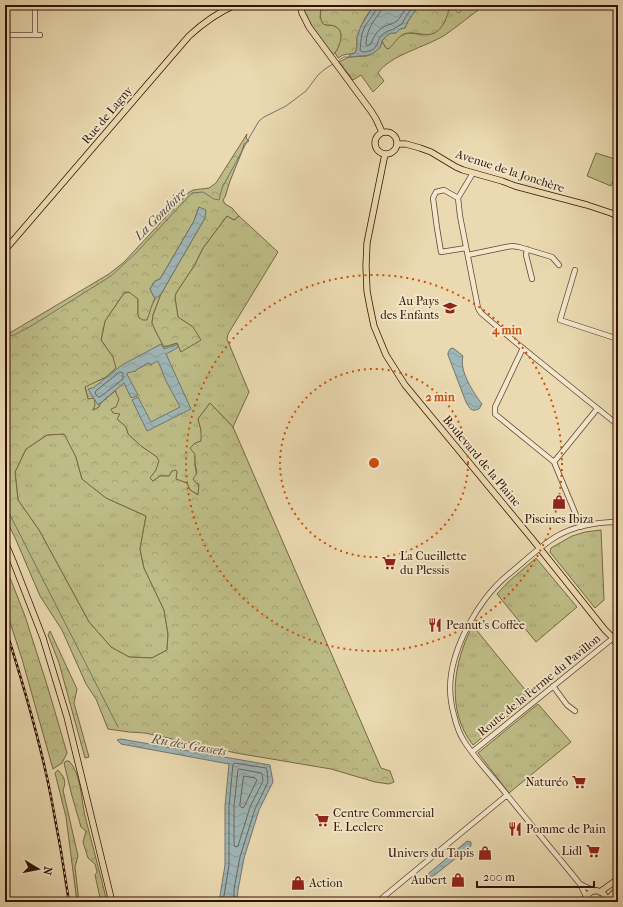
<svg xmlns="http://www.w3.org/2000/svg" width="623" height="907" font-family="'IM FELL French Canon',serif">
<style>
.grass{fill:url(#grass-tufts);stroke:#786744}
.forest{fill:url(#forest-crowns);stroke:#786744;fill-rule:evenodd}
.pitch{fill:#bebd87;stroke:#786744}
.water{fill:url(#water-waves);stroke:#72756f}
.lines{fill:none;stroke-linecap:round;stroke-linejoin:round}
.shore{stroke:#68645c;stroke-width:1}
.stream{stroke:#72756f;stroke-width:1}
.minor-casing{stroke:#60432d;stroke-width:6}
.major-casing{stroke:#311101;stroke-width:7}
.minor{stroke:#f2e7cc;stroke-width:4.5}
.major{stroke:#ebdab1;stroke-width:5.5}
.rail-casing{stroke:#311101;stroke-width:2.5}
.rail{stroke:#f2e7cc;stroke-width:1;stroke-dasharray:3;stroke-linecap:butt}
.ring{fill:none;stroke:#cd4e0a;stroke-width:2;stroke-dasharray:2 4}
.labels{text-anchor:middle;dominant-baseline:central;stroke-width:3.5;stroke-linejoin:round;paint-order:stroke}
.street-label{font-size:12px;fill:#311101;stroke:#f2e7cc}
.poi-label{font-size:12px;fill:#311101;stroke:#f2e7cc;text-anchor:end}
.water-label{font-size:13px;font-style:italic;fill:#574b41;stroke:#f2e7cc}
.centre{fill:#cd4e0a;stroke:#f2e7cc;stroke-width:2}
.ring-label{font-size:12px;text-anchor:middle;font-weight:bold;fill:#cd4e0a;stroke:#f2e7cc;stroke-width:3.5;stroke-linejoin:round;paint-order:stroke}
</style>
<defs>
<pattern id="grass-tufts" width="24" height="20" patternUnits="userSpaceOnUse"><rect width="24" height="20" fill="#bebd87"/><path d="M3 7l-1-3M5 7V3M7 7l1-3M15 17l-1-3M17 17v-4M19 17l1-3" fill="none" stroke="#a4a173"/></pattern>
<pattern id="forest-crowns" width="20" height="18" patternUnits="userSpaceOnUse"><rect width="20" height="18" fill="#bebd87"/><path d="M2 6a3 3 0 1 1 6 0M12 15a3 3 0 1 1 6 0" fill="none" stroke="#a4a173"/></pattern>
<pattern id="water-waves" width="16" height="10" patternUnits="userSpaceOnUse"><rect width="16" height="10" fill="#9eb7b8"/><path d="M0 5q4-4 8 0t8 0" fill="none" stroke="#899c9c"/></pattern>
</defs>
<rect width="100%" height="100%" fill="#ebdab1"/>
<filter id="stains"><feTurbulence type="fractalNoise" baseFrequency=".005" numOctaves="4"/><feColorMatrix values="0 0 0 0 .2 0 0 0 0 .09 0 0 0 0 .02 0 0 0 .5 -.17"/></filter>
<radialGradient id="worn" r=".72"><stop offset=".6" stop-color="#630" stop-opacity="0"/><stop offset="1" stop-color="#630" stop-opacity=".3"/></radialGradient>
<path class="grass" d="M303,5h18l-1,13 6,7c4,0 7,0 10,2 10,5 4,24 -4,28l-22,-29 -6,-12z
M449,5l10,8 5,-8h21c-14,10 -27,21 -40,30 -19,12 -55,20 -67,38l6,8 -11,11 -12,-17 -8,5 -14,-18 10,-5 18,-1 14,-11 1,-4 4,7c15,-12 15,-18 36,-13l27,-28z
M199,207l7,3 -45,84 -8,21 -1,8 4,9 8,15 13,-4 4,9 12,-25 -15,-10 -3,-19 1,-5 18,-27 9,-18 24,-32 7,4 5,-4 39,36 -50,82 -1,5 22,53 -16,35 -23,-24 -12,16c2,7 5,16 3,22 -1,6 -5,10 -6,15 -1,13 4,26 4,39l-9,-5 -3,-7 -12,-4 2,-7 -5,-1 -3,5h-9l-7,5 -4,-3 7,-8 1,-13 -16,-11 -13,-12 -2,-7 -9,-8 -7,-10 6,-18 -15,12 -1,4 -7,3 1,-11h-6l-3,-13 21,-9 7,-20 -12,-17 4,-19 19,-28 6,-1 8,7v15l12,-3v-4l5,-8 -5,-10 5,-8 5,-2 34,-58z
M65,434l11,23 6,22 24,19 40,18 -6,33 4,19 20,42 4,24 -1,16 -15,8 -23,-1 -18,-10 -22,-25 -50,-92 -21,-30 -3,-28 11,-23 21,-14z
M601,530l3,70 -9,8 -45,-56 1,-4 21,-12 13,-4z
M536,558l41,49 -41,35 -39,-48 11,-12z
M472,627h2l57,70 -58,48c-27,-34 -20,-82 -1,-118z
M538,704l33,38 -62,51 -31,-40z"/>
<path class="forest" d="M321,5h53l-9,13 -8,19v11l-2,5 -12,2 -5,3 -3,-5c4,-6 11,-21 1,-26 -4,-3 -9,-1 -13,-3 -4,-6 -2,-12 -2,-19z
M419,5h30c0,7 -2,12 -5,18 -12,21 -26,6 -40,11 -7,3 -10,11 -16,15l-2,-1 -4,-7 3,-4 6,-4h5l4,-4 5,-1 3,-7z
M247,134l-1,4 3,3 -5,3 -1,5 -13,32 -5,16 -2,3 2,4 7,4 7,8 -5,4 -7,-4 -24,32 -9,18 -18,27 -1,5 3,19 15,10 8,13 -20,12 -4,-9 -13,4 -8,-15 -4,-9 1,-8 8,-21 44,-76 -6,-11 -5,14 -34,58 -5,2 -5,8 5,10c-4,7 -5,13 -8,21h-4l-4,-2 -1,-4v-15l-9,-7 -5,1 -19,28 -4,19 12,17 3,11 -10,9 -21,10 3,12 6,-1 1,7 -2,5 6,-3 2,-4 14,-12 4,8 -3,8 -5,2 2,4 7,1 -3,5 9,8 2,7 13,12 16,11 2,4 -3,9 -6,8 3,3 7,-5h9l3,-5 4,-1 1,2 -1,7 11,4 3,7 8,5 1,-11 -3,-1 -3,-4 4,-6 -2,-10v-9l-2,-2 -3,-4 5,-5 6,-2v-11l-3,-11 12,-16 23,24 148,341 9,3 4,11 -5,2 -14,-2 -44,-13 -95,-16 -91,-20 -16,-1 -21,-3 -12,-30 -10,-15 -24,-54 -22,-34 -24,-56 -11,-23v-182l3,-1 101,-60 15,-12 64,-69 5,-3 16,-2 7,-5zM64,434l12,23 6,22 24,19 40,18 -6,33 4,19 20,42 4,24 -1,16 -15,8 -23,-1 -18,-10 -22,-25 -50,-92 -21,-30 -3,-28 11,-23 21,-14z
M5,565l20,51 23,72 19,65 -5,10 -9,6 -31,-110 -17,-52z
M50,631l27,58 -3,14 15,54 -4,1 -26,-95 -11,-28z
M66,761h3c12,12 12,38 16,55 7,28 15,57 22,86h-6l-6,-27 2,-3 -2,-8 -7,-6 -5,-16 3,-11 -5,-4 -9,-31 -8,-33z
M58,770c6,7 9,11 5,20l15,66 -3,11 4,35h-2l-11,-85 -11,-44z"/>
<path class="pitch" d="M596,153l22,7v10l-7,16 -24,-10z"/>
<path class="water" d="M374,5h45l-11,16 -3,7 -5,1 -4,4h-5l-6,4 -3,4 -2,7 -9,7 -22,2 1,-3 5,-1 2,-5v-11l4,-11z
M199,207l7,3 -1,8 -44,76 -6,5 -5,-10 5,-8 5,-2 34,-58z
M161,344l3,5 14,-5 -1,4 -11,6 25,55 -44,22 -15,-31 6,-3 13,25 29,-15 -14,-26 -8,-20 -8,4 -1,-2 -13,7v1l-9,2v2l1,1 10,19 -7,3 -7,-15 -26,22 -10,-16 5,-1 29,-23z
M453,348l9,7 1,1c-4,15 10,36 19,48l-3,5c-8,3 -9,0 -13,-7l-18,-47v-2l2,-4z
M121,739l149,26 3,17 -14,28 -15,48 -6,32 -1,12h-18l6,-37v-59l4,-42 -108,-20 -4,-4z
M467,841l4,1v4l-40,32h-1l-2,-2v-2z"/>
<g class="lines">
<path class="shore" d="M377,5c-1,9 -9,15 -13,23 -3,7 -3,14 -4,22l2,2c4,0 12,-1 14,-6 3,-4 2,-8 6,-11 4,-4 7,-4 12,-6 2,-1 5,-4 8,-5l3,-6 9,-13
M382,5c0,7 -5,11 -9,17 -4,7 -7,14 -7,22l1,2 4,-2c3,-9 8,-16 17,-19 3,-1 6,-2 9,-4 3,-3 8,-12 11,-16
M120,372l3,1v6l-23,18h-2l-3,-4 1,-2z
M239,769l22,4 1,1 1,7 -13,26 -12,39 -2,1 -2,-2v-39l4,-36z
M244,776l11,2 2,2 -13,27 -2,1 -2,-2z
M223,902l6,-37v-59l4,-42 2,-1 31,5 1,2 1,12 -13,27 -15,48 -6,32v13"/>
<path class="stream" d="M339,60l5,-3h6
M5,336l9,-1 17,-9 80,-50 25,-23 56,-60 11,-1 11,7 5,1 3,-12 27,-50 10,-17 5,-4 22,-11 20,-15 12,-16 7,-6 8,-5
M5,505l113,222"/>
<defs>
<path id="minor" d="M35,5v30
M5,35h35
M473,173l-15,25 2,18 18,92 3,5 33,28 104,84
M458,198l-14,-8 -8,2 -3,6 4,30 4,24 25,-4
M527,249l-1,6 6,24
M468,255l38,-8 6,-1 7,1 33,10 7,8
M575,270l-15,50 58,19
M523,348l-28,59v7l59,48 27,65
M554,462l43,-53
M553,686l14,19 8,6
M472,752l146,-118
M580,884l14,7
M586,896l-6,-12c-24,-30 -49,-59 -73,-89 -14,-18 -31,-35 -43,-54 -5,-8 -8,-17 -10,-26 -8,-28 -3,-52 9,-79 11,-23 26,-46 46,-62 16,-13 31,-28 48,-38 18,-10 41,-14 61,-14
M381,899l126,-104"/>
<path id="major" d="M300,5l2,8 7,14 62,84 5,8 6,13
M375 143a11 11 0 1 1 22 0a11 11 0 1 1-22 0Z
M398,144h8l14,4 11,4 25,15 7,3 39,11 13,5 72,19 24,8 7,3
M385,154l-18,89 -1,23 1,25 3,16 4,19 12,29 19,30 128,155 72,90 8,8 5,8
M5,250l184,-214c14,-13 28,-23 46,-31
M5,542l8,19 30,77 24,79 45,185
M600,892l18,-13
M607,900l11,-11
M584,902c3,-15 21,-15 23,0"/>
</defs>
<use href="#minor" class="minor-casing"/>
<use href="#major" class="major-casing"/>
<use href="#minor" class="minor"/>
<use href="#major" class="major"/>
<defs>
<path id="rail" d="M5,627c18,56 35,113 46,170 7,35 13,70 18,105"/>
</defs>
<use href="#rail" class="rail-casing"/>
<use href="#rail" class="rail"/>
</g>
<g class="ring">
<circle cx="374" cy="463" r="94"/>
<circle cx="374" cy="463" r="188"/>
</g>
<defs>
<symbol id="school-bare" viewBox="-9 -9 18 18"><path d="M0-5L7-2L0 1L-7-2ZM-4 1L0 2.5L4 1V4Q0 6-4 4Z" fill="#8f2418" stroke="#f2e7cc" stroke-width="2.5" paint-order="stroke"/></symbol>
<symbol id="shop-bare" viewBox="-9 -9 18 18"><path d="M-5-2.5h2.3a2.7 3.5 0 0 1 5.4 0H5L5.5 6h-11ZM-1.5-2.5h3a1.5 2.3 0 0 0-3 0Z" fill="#8f2418" stroke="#f2e7cc" stroke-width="2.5" paint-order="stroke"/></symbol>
<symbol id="supermarket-bare" viewBox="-9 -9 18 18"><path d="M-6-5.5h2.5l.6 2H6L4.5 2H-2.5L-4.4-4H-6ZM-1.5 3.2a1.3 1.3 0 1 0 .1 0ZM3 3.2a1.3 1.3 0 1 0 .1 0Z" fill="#8f2418" stroke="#f2e7cc" stroke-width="2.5" paint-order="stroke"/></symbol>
<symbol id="restaurant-bare" viewBox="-9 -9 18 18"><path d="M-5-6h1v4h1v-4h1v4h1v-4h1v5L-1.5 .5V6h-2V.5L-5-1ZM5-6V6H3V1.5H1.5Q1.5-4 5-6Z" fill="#8f2418" stroke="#f2e7cc" stroke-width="2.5" paint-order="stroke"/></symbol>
</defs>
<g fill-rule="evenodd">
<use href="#school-bare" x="440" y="298" width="20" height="20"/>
<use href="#shop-bare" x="549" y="492" width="20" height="20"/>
<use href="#supermarket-bare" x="379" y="553" width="20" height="20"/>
<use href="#restaurant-bare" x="425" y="615" width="20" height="20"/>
<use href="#supermarket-bare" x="569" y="772" width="20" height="20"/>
<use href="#supermarket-bare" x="312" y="810" width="20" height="20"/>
<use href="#restaurant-bare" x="505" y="819" width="20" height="20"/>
<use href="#supermarket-bare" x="583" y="841" width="20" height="20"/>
<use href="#shop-bare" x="475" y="843" width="20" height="20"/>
<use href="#shop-bare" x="448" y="870" width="20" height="20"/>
<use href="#shop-bare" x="288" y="873" width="20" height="20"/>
</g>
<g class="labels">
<g class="street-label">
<text transform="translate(107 115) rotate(-50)">Rue de Lagny</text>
<text transform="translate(510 171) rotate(18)">Avenue de la Jonchère</text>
<text transform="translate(482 461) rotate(50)">Boulevard de la Plaine</text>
<text transform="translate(539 685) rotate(-39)">Route de la Ferme du Pavillon</text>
</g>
<g class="poi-label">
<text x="439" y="301">Au Pays<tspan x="439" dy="14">des Enfants</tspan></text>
<text x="559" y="519" text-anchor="middle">Piscines Ibiza</text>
<text x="400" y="556" text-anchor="start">La Cueillette<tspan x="400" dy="14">du Plessis</tspan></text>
<text x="446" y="625" text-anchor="start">Peanut's Coffee</text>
<text x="568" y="782">Naturéo</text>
<text x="333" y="813" text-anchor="start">Centre Commercial<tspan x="333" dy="14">E. Leclerc</tspan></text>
<text x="526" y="829" text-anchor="start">Pomme de Pain</text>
<text x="582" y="851">Lidl</text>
<text x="474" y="853">Univers du Tapis</text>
<text x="447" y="880">Aubert</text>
<text x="309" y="883" text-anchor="start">Action</text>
</g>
<g class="water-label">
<text transform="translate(160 214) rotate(-45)">La Gondoire</text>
<text transform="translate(189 745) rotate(10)">Ru des Gassets</text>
</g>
</g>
<circle cx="374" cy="463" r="6" class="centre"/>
<g class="ring-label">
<text x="507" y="334">4 min</text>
<text x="440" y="401">2 min</text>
</g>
<rect width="623" height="907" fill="none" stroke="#ebdab1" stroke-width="20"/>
<rect x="6" y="6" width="611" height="895" fill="none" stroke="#311101" stroke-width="2"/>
<rect x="10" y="10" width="603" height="887" fill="none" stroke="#311101"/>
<g transform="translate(38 869) rotate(100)" stroke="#f2e7cc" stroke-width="3" paint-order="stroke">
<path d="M0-3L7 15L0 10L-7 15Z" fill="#311101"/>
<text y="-6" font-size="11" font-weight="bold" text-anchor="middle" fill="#311101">N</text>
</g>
<path d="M477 881v6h117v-6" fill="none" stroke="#311101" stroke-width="2"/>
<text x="483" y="881" font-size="12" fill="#311101" stroke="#f2e7cc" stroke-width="3" paint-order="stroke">200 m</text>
<rect width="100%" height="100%" filter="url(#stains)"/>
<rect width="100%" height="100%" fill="url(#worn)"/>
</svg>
